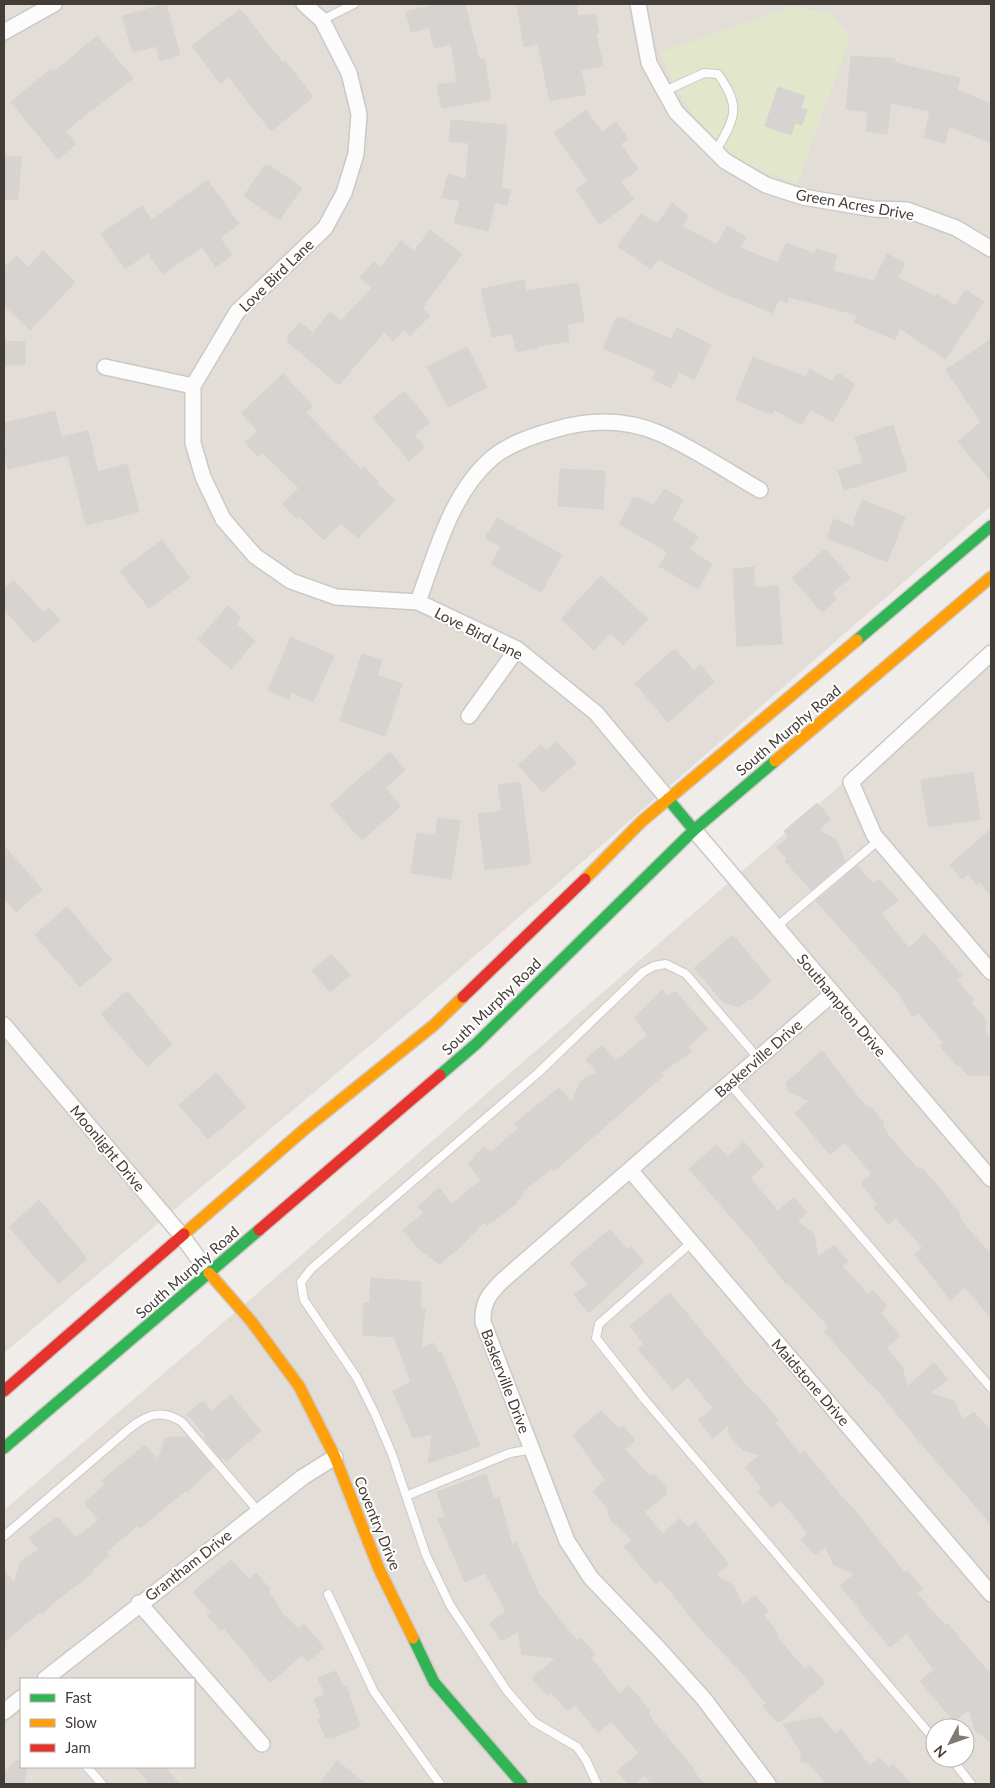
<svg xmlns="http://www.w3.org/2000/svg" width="995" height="1788" font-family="Lato,sans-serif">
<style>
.residential{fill:#e3ddd7;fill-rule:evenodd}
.green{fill:#e2e7cc}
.building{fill:#d7d3d1;stroke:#d7d3d0}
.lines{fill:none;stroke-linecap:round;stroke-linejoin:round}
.lane-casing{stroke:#ccc8c6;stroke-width:10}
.street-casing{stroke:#ccc8c6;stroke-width:18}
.fast-casing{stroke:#cfc9c2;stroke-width:14}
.slow-casing{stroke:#cfc9c2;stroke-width:14}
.jam-casing{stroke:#cfc9c2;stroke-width:14}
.lane{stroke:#fdfcfc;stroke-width:8}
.street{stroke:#fdfcfc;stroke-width:15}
.fast{stroke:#30b455;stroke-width:11}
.slow{stroke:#ff9f0a;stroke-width:11}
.jam{stroke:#e5322d;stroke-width:11}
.labels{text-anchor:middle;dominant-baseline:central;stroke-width:4;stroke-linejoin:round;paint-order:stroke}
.street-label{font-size:15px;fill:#443c36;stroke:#fff}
</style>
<rect width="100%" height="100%" fill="#efecea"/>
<path class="residential" d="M4,4h987v502l-573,499 -414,348z
M991,654v1130h-987v-274l270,-231zM21,1679h173v88h-173zM935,1728h30v30h-30z"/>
<path class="green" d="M791,7l40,6 19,25 -53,146c-19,-7 -40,-14 -57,-25 -38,-25 -65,-66 -80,-107z"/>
<path class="building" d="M166,4l14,51 -20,6 -4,-15 -23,6 -11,-36z
M439,4h26l14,55 5,-1 7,41 -49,9 -5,-23 20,-3 -6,-38 -17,4 -5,-21 -18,5 -5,-20z
M517,4h59l2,12 17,-2 4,19 -3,1 7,32 -22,4 5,24 -36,7 -12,-57 -14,3z
M240,9l43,54 2,-2 28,36 -42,34 -42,-54 -8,7 -29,-38z
M97,36l36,42 -68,53 11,13 -18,15 -47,-57 40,-33 3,3z
M851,56l44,3v4l65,15 -3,12 34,14v39l-42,-17 -4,17 -21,-5 6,-27 -39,-8 -4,31 -21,-3 2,-19 -22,-3z
M778,87l27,9 -4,12 6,2 -5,15 -7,-2 -4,12 -26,-9z
M586,110l16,22 14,-10 12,17 -8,5 18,25 -17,13 13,17 -34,25 -24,-34 12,-9 -34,-48z
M451,120l56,5 -6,63 10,2 -4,15 -12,-3 -7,29 -34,-8 6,-22 -18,-4 6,-23 18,5 3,-36 -20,-2z
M4,156l17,1 -3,43 -14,-1z
M264,166h6l32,22 -23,32 -35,-24z
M207,180l32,44 -19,14 12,17 -16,12 -14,-20 -39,27 -15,-21 -23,16 -24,-35 41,-28 10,14z
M672,203l17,13 -7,10 35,19 10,-19 19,11 -6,11 38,15 8,-20 29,11 1,-5 21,6 -4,16 41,10 13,-27 18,9 -7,15 38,19 1,-3 18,12 11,-16 18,12 -39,57 -45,-31 -5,12 -41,-18 4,-7 -69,-18 -2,6 -8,-4 -6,14 -48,-19 -67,-35 -7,10 -33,-23 23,-32 16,10z
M430,230l32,24 -40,54 8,8 -20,20 -6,-6 -11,11 -9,-9 -45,53 -51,-43v-6l12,-14 13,11 17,-21 11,9 31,-33 -12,-11 14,-15 7,6 20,-27 13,10z
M43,251l32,31 -45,48 -26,-25v-37l12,-12 12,11z
M524,280l2,11 52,-8 6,38 -17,3 2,17 -31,5v2l-21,4 -5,-19 -20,4 -11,-48z
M616,318h6l49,21 6,-11 34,17 -17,35 -15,-8 -8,16 -19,-9 4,-8 -53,-23z
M991,339v142l-33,-39 23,-20 -35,-52z
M4,341l21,1v23h-21z
M467,347l20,40 -39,20 -21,-40z
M753,357l53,20 4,-8 22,13 6,-9 17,11 -22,38 -22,-13 -10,16 -27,-16 -2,5 -36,-14z
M283,374l30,32 -7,7 56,57 2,-3 14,14 -2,2 19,17 -37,38 -17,-15 -17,17 -25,-24 -2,3 -14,-15 16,-16 -36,-35 -5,4 -13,-15 13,-11 -17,-18z
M404,391l26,31 -16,13 11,12 -16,14 -36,-44z
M55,411l6,26 27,-6 10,41 29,-8 12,48 -53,13 -18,-70 -60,14 -4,-17v-6l3,-1 -3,-22z
M893,425l14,46 -63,19 -6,-19 25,-8 -8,-26z
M560,469l45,2 -2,38 -45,-3z
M664,489l19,11 -11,20 26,16 -8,14 22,14 -14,25 -39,-23 9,-14 -49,-28 15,-26h6l14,8z
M862,500l43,17 -18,45 -60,-24 7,-19 22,9 -2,-6z
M497,518l65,37 -21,37 -50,-28 10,-17 -16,-9z
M162,540l28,38 -41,30 -29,-37z
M825,549l25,28 -18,16 5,6 -15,13 -30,-34z
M754,567l1,21 23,-2 4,58 -45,2 -4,-77z
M601,576l47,43 -25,26 -13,-12 -16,17 -33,-31z
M14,580l29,33 6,-5 11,12 -26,23 -30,-34v-20z
M228,606l13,12 -5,6 19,17 -24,28 -33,-29z
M291,637l43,19 -21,46 -21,-10 -4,7 -20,-9z
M675,649l19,22 6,-6 14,17 -46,40 -33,-39z
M362,654l20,6 -5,15 25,9 -17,52 -45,-15z
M557,742l19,21 -34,29 -24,-27 23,-20 5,6z
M390,752l15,18 -20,18 16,18 -39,34 -32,-35z
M973,772l7,47 -51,8 -8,-47z
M520,782l11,82 -46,6 -7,-56 24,-3 -4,-26z
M817,803l14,16 -12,11 18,11 8,20 -34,29 -26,-29 2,-2 -10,-12 12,-10 -5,-6z
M438,818l22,3 -9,58 -40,-6 6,-40 19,3z
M991,829v67l-11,-14 -3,3 -9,-11 -6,5 -12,-14z
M4,846l38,43 -26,23 -12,-14z
M857,866l16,18 6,-5 19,21 -17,14 28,34 16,-14 37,42 -5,4 17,20 -3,3 15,17 -1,12 6,7v37l-23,-1 -9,-10 -2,1 -17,-20 4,-3 -26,-30 -5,4 -14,-23 -83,-93z
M67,907l45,53 -32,27 -45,-52z
M733,935l38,46 -20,19 -2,-2 -10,9 -16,-5 -29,-34z
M331,954l19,21 -20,17 -18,-21z
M662,990l6,7 7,-6 33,38 -20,17 4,5 -31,22 2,3 -109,95 -2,-3 -30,24 2,2 -8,7 1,2 -30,23 -3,-4 -26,27 -19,15 -21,-16 -15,-18 21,-17 -6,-6 21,-19 13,16 29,-24 -13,-16 6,-5 -1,-2 11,-10 7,5 28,-24 -4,-5 44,-35 13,14 8,-20 17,-10 -11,-13 16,-14 14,16 32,-26 -14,-17z
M127,991l45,53 -25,22 -46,-52z
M822,1051l45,57 3,-2 14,17 -2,2 7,11 29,33 3,-2 14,16 26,32 -2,1 9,13 23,25v64l-26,-31 -15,13 -35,-46 8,-6 -27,-30 -8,7 -14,-18 4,-3 -17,-21 11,-9 -27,-32 -15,13 -35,-42 14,-12 -20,-9 -3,-9z
M216,1073l30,34 -38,32 -29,-34z
M744,1142l20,24 -14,12 28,33 16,-14 13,16 -10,8 17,13 4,23 16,-12 14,16 -6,5 26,28 4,-4 15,16 -7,7 20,23 -14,12 16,18 5,21 27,-24 14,16 -18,14 24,8 9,19 11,-8 17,19v93l-79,-91 -33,-42 -9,-7 -46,-53 5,-4 -41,-44 -2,1 -32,-41 -65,-74 27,-24 12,12z
M39,1200l48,59 -28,25 -50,-57z
M610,1229l17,21 4,-3 13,15 -55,51 -15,-18 14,-11 -18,-21z
M371,1278l50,4 -1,27h5l-4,40 13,-6 4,10 3,-1 39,94 -52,17 4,-29 -19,4 -20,-47 18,-9 -17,-45 -31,-2 1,-32h6z
M670,1293l79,96 11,9 18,22 -3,3 25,31 4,-3 42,51 1,-1 58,72 2,-2 16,18 -6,5 28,31 2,-2 44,52v68l-16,-13 -6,-21 -15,12 -34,-40 14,-11 -27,-37 -17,14 -31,-36 1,-2 -20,-23 14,-12 -20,-9 -9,-19 -10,9 -14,-16 7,-5 -27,-34 -9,8 -14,-17 4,-3 -17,-21 15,-12 -17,-5 -13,-14 -2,-11 -15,13 -15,-18 15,-12 -25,-31 -15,13 -35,-41 6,-5 -14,-18z
M231,1395l30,36 -35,30 -3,-3 -2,1 -18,-22h4l-20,-23 16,-13 8,10z
M601,1411l18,18 4,-3 12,14 -10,9 25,28 4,-3 12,14v6l-22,18 19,22 17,-16 8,10 7,-6 34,42 -13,11 18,11 9,20 12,-11 13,16 -5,4 14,17v5l28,33 5,-4 15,17 -44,38 -4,1 -14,-16 3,-3 -17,-20 1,-2 -47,-49 -42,-52 -5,4 -32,-37 8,-7 -21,-20 -3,-6 2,-3 -17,-20 13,-11 -33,-45z
M169,1437h19l25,30 -26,25 -2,-1 -45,37 -2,-3 -32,27 3,3 -17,15 1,2 -40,31 -11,11 -2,-2 -36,30v-71l10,11 7,-21 18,-11 -10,-13 29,-20 18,21 23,-18 -15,-17 21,-18 -4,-4 44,-36 13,15 7,-21z
M486,1474l8,25 5,-2 13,48 5,-2 21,50 39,48 4,-3 14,17 -4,3 29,36 9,-8 21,25 -2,2 6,9 40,47 -1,1 11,14h-52l-8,-8 -10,8h-6l-11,-13 22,-18 -28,-32 -13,11 -23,-27 -7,6 -17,-19 -4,3 -15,-17 24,-20 -34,-4 -4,-23 -16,10 -13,-17 17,-13 -21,-38 -20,9 -27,-63 7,-3 -8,-24z
M231,1560l18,19 7,-6 14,16 -2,2 15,23 15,15 6,-5 20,24 -16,13 -6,-6 -32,28 -46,-55 -3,3 -14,-16 4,-3 -18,-20z
M336,1671l7,16 3,-1 14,40 -28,12h-6l-8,-19 4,-1 -8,-19 11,-4 -7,-17z
M821,1717l14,17 6,-5 29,37 10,-8 9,10 4,-4 18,20h-84l-19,-21 -7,-1v-10l-18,-28z
M21,1757v10h6l-3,17h-20v-12z
M337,1761l29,23h-47z
M135,1767h30l15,17h-30z"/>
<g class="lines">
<defs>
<path id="lane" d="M322,20l32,-16
M665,91l39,-18 14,1c24,34 17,43 -2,77
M776,927l103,-87
M729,1083l262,305
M692,1242l-93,82 -3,14 49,62 290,340
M406,1496l104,-43 23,-4
M4,1536l126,-108c18,-14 32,-19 52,-6l76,89
M328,1594l46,98 66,92
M951,1758l20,26
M87,1767l15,17
M597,1784l-11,-24 -9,-13 -43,-25 -27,-31 -57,-86 -24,-50 -34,-101 -17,-40 -18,-36 -53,-78 -3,-18 10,-13 227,-196 105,-101 11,-6 12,-2 20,10 72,84"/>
<path id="street" d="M304,4l18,16 27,53 10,41 -3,40 -12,39 -19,35 -88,84 -44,74v57l10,34 20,42 32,37 36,25 45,16 82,5 99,47 79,64 72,86
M638,4l11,59 27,49 49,49 41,24 37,12 71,12 33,1 49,18 35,21
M4,32l50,-28
M105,367l88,19
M418,602c18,-49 33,-109 74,-144 18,-15 43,-23 65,-29 35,-10 70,-10 104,5 34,15 66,37 99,56
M991,653l-140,129 23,53 117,137
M469,716l48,-67
M694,830l297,349
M4,1025l178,211 27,37
M630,1170l361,424
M139,1603l123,141
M45,1679l258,-202 32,-20
M4,1712l17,-14
M768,1784l-64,-85 -45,-50 -68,-71 -24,-37 -84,-219c-1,-19 6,-28 19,-41l330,-287"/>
<path id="fast" d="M857,640l134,-114
M668,799l26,31
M440,1075l36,-31 218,-214 81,-69
M4,1448l255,-218
M413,1638l21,44 88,102"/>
<path id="slow" d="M775,761l216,-184
M585,879l56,-57 216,-182
M184,1234l122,-106 128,-103 29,-28
M209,1273l42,48 48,65 36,71 44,112 34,69"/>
<path id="jam" d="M463,997l122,-118
M259,1230l181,-155
M4,1391l180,-157"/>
</defs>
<use href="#lane" class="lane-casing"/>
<use href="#street" class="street-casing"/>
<use href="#fast" class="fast-casing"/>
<use href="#slow" class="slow-casing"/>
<use href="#jam" class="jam-casing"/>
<use href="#lane" class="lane"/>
<use href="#street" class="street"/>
<use href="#fast" class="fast"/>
<use href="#slow" class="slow"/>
<use href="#jam" class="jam"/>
</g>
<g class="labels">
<g class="street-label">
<text transform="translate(855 204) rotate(10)">Green Acres Drive</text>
<text transform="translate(276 275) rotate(-44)">Love Bird Lane</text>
<text transform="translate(479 633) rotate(27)">Love Bird Lane</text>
<text transform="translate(788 730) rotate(-40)">South Murphy Road</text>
<text transform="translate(842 1005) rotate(50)">Southampton Drive</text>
<text transform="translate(491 1006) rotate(-44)">South Murphy Road</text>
<text transform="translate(758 1058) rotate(-41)">Baskerville Drive</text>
<text transform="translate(108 1148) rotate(50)">Moonlight Drive</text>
<text transform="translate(187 1272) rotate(-41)">South Murphy Road</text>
<text transform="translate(506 1381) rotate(69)">Baskerville Drive</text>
<text transform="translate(811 1382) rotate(49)">Maidstone Drive</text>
<text transform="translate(378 1523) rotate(68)">Coventry Drive</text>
<text transform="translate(188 1565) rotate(-38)">Grantham Drive</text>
</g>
</g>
<rect width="995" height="1788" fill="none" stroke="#443c36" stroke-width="10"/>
<rect x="20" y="1678" width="175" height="90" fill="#ffffff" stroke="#b4b1af"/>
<rect x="30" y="1694" width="25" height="8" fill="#30b455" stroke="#b4b1af"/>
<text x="65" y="1703" font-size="15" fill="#443c36">Fast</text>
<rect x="30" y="1719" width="25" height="8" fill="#ff9f0a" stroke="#b4b1af"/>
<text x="65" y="1728" font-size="15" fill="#443c36">Slow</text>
<rect x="30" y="1744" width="25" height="8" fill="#e5322d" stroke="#b4b1af"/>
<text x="65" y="1753" font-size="15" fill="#443c36">Jam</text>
<g transform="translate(950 1743) rotate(229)"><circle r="24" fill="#ffffff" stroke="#b4b1af"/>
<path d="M0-4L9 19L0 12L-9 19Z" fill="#807a75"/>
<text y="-8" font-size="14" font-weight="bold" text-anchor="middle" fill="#443c36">N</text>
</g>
</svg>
